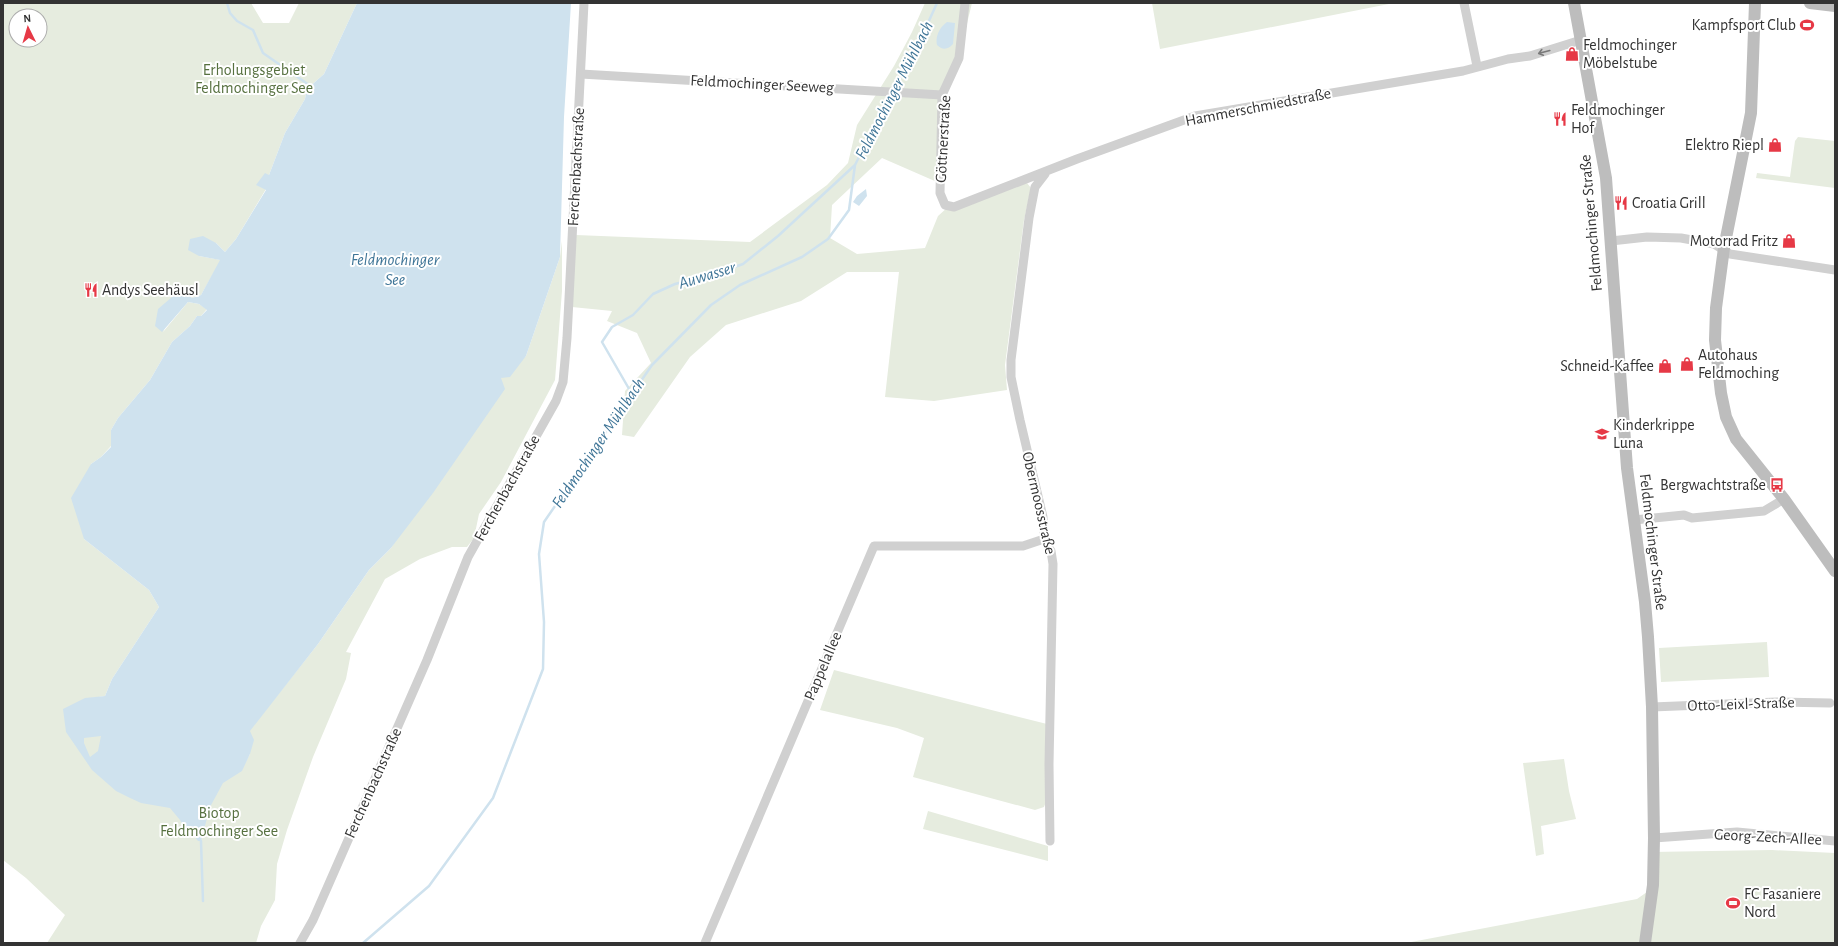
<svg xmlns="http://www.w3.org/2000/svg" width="1838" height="946" font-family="'Alegreya Sans',sans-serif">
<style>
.green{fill:#e6ecdf;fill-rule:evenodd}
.water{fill:#cfe2ee;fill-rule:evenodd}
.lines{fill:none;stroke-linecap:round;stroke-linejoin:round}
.stream{stroke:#cfe2ee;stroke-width:2.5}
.street{stroke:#d0d0d0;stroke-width:9}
.secondary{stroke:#bdbdbd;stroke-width:12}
.oneway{stroke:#7a7a7a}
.labels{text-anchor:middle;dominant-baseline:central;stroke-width:4;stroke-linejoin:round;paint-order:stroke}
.poi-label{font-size:16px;fill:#333;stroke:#fff;text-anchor:start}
.park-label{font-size:16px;fill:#56703f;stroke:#fff}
.street-label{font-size:16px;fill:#333;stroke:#fff}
.water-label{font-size:17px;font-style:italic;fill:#3f7597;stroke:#fff}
</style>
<rect width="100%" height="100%" fill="#fff"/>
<path class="green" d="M3,3h248l12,20h26l10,-20h58l-33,71 -17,15 -2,10 -20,34 -16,42 -12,10 9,4 -30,50 -11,13 -9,-9 -17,13 22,4 -20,35 -9,3 -9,-8 -20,42 25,-30 11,2 8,5 -6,7h-4l-7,10 -18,16 -22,38 -32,38 -7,12v16l-10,11 -10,7 -7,75 65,51 10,17 -47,72 -7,17 -13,2 149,73 9,-17 -1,-23 69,-87 51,-74 22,-22 110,-170 25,-22 34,-99 2,-16v50l-7,89 -54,102 -22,32 -5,24 -7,9h-15l-32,12 -35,20 -39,73 5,1 -5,26 -33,78 -26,73 -10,34 -2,36 -14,26 -5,17h-209l18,-28 -39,-37 -23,-18zM16,16h24v24h-24z
M925,3h47l-13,53 -17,38 -5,88 -55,-24 -50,47 -2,33 27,16 68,-6 13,-32 10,-9 79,-24 4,5 -7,32 -19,145 2,25 -73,11 -49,-4 14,-125h-52l-46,29 -75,24 -36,32 -56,80 -12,-2 3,-44 26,-28 -14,-30 -30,-12 5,-10 -40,-4 4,-72 174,7 77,-57 21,-22 9,-38 37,-59 18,-34z
M1152,3h242l-234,46z
M1798,137l37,4v47l-79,-10 1,-5 33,4 5,-36z
M1767,642l2,35 -108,5 -2,-34z
M834,670l213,54v75l-3,8 -9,3 -122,-33 11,-39 -27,-10 -77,-18z
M1564,759l5,32 7,28 -35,7 3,28 -8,2 -13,-93z
M928,811l120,35v15l-125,-32z
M1772,850l63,3v90h-429l231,-44 10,-7 4,-40z"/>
<path class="water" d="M357,3h214l-7,114 -4,140 -34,99 -16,21 -9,1 4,11 -72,104 -42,55 -22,22 -51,74 -68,87 4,9 -4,14 -8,17 -19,12 -13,24 -9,34h-3l-7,-9h-4l-7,-12 -10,-12 -29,-5 -13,-6 -12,-6 -24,-21 -26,-38 -3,-23 22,-11 20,-2 7,-17 47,-72 -10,-17 -65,-51 -13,-41 20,-34 10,-7 10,-10v-17l7,-12 32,-38 22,-38 18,-16 7,-10h4l6,-6 -8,-6 -11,-2 -26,30 -7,-6 3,-17 21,-18 4,-1 9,8 9,-3 19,-35 -21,-4 -11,-6 2,-11 13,-3 13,7 9,9 11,-13 30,-49 -10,-5 9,-12 4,2 16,-42 20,-34 2,-10 17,-15zM101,736l-3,15 -8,6 -6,-14v-5z
M947,22l8,1 -2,21c-5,6 -11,6 -16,1 -2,-9 3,-18 10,-23z
M866,189l1,7 -8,10 -6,-4 4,-6z"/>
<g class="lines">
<path class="stream" d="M227,3l3,10 7,8 16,9 10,23 46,32
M893,90l20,-34 24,-53
M632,394l-30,-52 10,-15 21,-12 20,-21 22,-10 40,-10 28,-10 35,-28 77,-71
M201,841l2,60
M363,943l66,-57 64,-88 50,-129 1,-47 -5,-68 5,-32 108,-157 59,-60 29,-20 62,-28 26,-18 21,-29 6,-45 35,-70"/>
<path class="street" d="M965,3l-6,55 -17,37 -2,98 5,12 9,2 123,-48 118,-43 268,-45 45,-12 22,-3 51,-16
M1464,3l13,63
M581,74l361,21
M1045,174l-10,13 -6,31 -18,142v17l9,43 23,97 1,22 7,12 2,13 -4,200 1,77
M1611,241l36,-4 34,1 33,6 16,10 105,16
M1634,520l50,-5 8,3 72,-7 20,-12
M1652,707l125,-5 53,1
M1654,838l83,-6 98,9
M300,943l13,-23 114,-260 41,-103 88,-156 7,-19 4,-44 17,-335
M705,943l169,-397h149l21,-7"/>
<path class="secondary" d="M1574,3l32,175 21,290 18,134 3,35 4,70 2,131 -1,47 -8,58
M1755,3l-4,110 -27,135 -8,60 -1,32 6,53 5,24 10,22 48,60 51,72
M1810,3l25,3"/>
</g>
<defs><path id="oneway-shaft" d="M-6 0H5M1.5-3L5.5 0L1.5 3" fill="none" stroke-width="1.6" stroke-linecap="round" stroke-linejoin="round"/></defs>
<use class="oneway" href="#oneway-shaft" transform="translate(1544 52) rotate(165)"/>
<defs>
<symbol id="stadium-bare" viewBox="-9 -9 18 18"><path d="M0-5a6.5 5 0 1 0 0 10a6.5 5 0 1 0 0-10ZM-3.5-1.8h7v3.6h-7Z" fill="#e63946" stroke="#fff" stroke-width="2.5" paint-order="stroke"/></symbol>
<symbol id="shop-bare" viewBox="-9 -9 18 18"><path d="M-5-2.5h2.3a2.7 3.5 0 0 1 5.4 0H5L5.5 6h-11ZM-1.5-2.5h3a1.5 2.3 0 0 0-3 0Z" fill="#e63946" stroke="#fff" stroke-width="2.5" paint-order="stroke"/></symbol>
<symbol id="restaurant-bare" viewBox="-9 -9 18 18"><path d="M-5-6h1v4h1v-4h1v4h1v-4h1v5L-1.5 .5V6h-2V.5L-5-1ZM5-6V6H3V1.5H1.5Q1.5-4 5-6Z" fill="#e63946" stroke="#fff" stroke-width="2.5" paint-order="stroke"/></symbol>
<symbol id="school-bare" viewBox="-9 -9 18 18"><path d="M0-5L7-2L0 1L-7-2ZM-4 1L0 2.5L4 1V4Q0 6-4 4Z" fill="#e63946" stroke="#fff" stroke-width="2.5" paint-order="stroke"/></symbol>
<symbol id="bus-bare" viewBox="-9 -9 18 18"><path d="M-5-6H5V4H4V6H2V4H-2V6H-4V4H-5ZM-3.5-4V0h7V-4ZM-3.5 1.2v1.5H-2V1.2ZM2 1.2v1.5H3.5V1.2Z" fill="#e63946" stroke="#fff" stroke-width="2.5" paint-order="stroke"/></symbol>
</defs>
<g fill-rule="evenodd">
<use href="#stadium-bare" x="1797" y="15" width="20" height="20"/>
<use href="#shop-bare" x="1562" y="44" width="20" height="20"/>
<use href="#restaurant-bare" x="1550" y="109" width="20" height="20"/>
<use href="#shop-bare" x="1765" y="135" width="20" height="20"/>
<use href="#restaurant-bare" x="1611" y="193" width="20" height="20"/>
<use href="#shop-bare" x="1779" y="231" width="20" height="20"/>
<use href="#restaurant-bare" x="81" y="280" width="20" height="20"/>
<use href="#shop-bare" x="1677" y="354" width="20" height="20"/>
<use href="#shop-bare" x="1655" y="356" width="20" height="20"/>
<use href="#school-bare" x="1592" y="424" width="20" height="20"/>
<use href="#bus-bare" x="1767" y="475" width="20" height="20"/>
<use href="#stadium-bare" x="1723" y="893" width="20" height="20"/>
</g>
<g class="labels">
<g class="poi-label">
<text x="1796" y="25" text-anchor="end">Kampfsport Club</text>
<text x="1583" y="45">Feldmochinger<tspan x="1583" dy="18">Möbelstube</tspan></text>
<text x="1571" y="110">Feldmochinger<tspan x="1571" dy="18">Hof</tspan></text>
<text x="1764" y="145" text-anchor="end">Elektro Riepl</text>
<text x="1632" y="203">Croatia Grill</text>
<text x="1778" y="241" text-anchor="end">Motorrad Fritz</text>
<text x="102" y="290">Andys Seehäusl</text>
<text x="1698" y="355">Autohaus<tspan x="1698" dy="18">Feldmoching</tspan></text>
<text x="1654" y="366" text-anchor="end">Schneid-Kaffee</text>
<text x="1613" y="425">Kinderkrippe<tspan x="1613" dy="18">Luna</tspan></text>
<text x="1766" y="485" text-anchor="end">Bergwachtstraße</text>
<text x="1744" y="894">FC Fasaniere<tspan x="1744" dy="18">Nord</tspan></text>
</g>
<g class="park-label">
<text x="254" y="70">Erholungsgebiet<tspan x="254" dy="18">Feldmochinger See</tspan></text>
<text x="219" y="813">Biotop<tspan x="219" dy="18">Feldmochinger See</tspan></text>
</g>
<g class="street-label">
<text transform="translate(762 84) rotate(3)">Feldmochinger Seeweg</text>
<text transform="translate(1258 107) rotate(-11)">Hammerschmiedstraße</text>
<text transform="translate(943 139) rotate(-87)">Göttnerstraße</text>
<text transform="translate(576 167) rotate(-87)">Ferchenbachstraße</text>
<text transform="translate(1591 223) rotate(-95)">Feldmochinger Straße</text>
<text transform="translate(507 488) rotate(-61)">Ferchenbachstraße</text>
<text transform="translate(1039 503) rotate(77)">Obermoosstraße</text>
<text transform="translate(1653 542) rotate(83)">Feldmochinger Straße</text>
<text transform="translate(823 666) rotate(-67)">Pappelallee</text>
<text transform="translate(1741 704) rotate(-2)">Otto-Leixl-Straße</text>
<text transform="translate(373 783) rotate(-66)">Ferchenbachstraße</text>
<text transform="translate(1768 837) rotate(3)">Georg-Zech-Allee</text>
</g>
<g class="water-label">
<text transform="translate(894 90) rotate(-63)">Feldmochinger Mühlbach</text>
<text x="395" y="259">Feldmochinger<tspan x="395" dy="20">See</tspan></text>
<text transform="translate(707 275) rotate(-17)">Auwasser</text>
<text transform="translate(598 443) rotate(-56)">Feldmochinger Mühlbach</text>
</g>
</g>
<rect width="1838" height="946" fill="none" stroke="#333333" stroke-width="8"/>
<g transform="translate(28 28) rotate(355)"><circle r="19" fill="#ffffff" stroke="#adadad"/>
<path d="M0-3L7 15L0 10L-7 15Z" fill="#e63946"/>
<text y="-6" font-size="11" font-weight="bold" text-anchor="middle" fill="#333333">N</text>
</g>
</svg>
